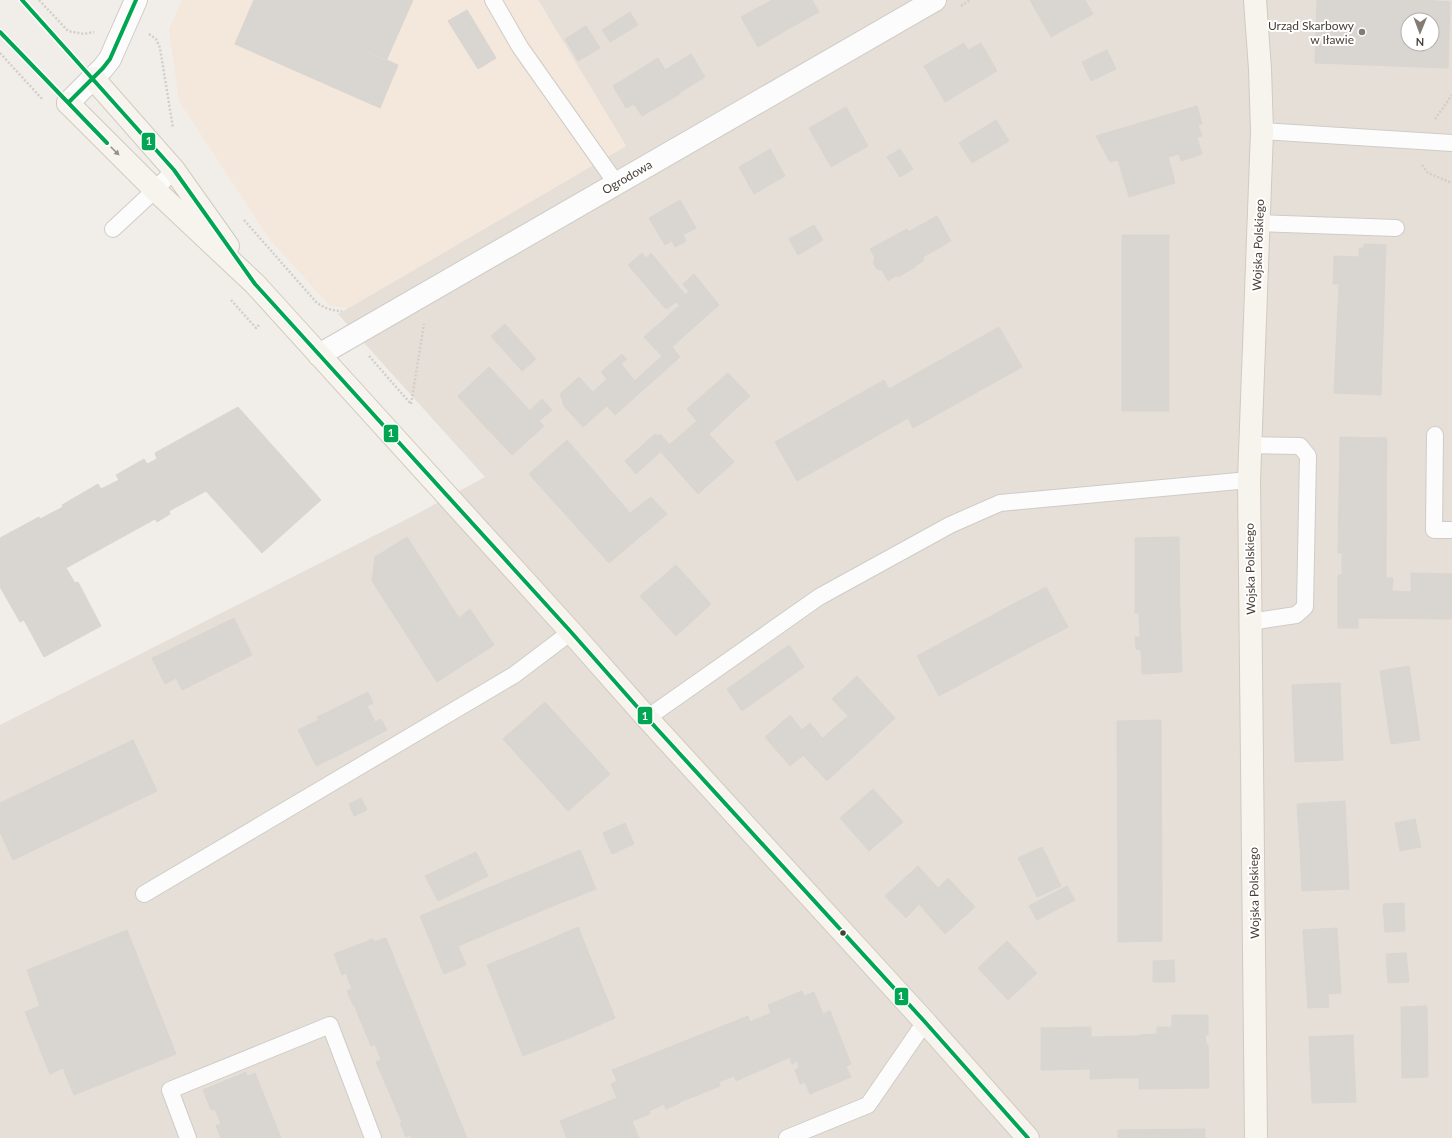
<svg xmlns="http://www.w3.org/2000/svg" width="1452" height="1138" font-family="Lato,sans-serif">
<style>
.residential{fill:#e5dfd7;fill-rule:evenodd}
.commercial{fill:#f4e7dc}
.building{fill:#d9d5d1;stroke:#d9d5d0;fill-rule:evenodd}
.lines{fill:none;stroke-linecap:round;stroke-linejoin:round}
.lane-casing{stroke:#cfccc7;stroke-width:18}
.street-casing{stroke:#cfccc7;stroke-width:24}
.secondary-casing{stroke:#d1cac1;stroke-width:24}
.path{stroke:#d2ceca;stroke-width:2.5;stroke-dasharray:2 2;stroke-linecap:butt}
.lane{stroke:#fdfcfc;stroke-width:16}
.street{stroke:#fdfcfc;stroke-width:22}
.secondary{stroke:#f7f4ee;stroke-width:22}
.bus-1-casing{stroke:#fff;stroke-width:7}
.bus-1{stroke:#00a651;stroke-width:4}
.oneway{fill:#969088}
.poi-dot{fill:#827c74;stroke:#fff;stroke-width:1.5}
.bus-dot{fill:#473e35;stroke:#fff;stroke-width:1.5}
.labels{text-anchor:middle;dominant-baseline:central;stroke-width:4;stroke-linejoin:round;paint-order:stroke}
.poi-label{font-size:12px;fill:#473e35;stroke:#fff;text-anchor:end}
.street-label{font-size:12px;fill:#473e35;stroke:#fff}
.line-badge{stroke:#fff;stroke-width:1.5}
.badge-label{font-size:11px;text-anchor:middle;font-weight:bold;fill:#fff}
</style>
<rect width="100%" height="100%" fill="#f1eeea"/>
<path class="residential" d="M538,0h914v1138h-1452v-413l413,-209 72,-39 -147,-163 288,-168zM1408,20h24v24h-24z"/>
<path class="commercial" d="M182,0h356l88,146 -277,162 -19,-2 -60,-66 -91,-139 -10,-72z"/>
<path class="building" d="M254,0h159l-27,61 -133,-59z
M772,0h40l7,12 -31,17z
M772,0l16,29 -30,18 -17,-30z
M1030,0h55l8,14 -42,23z
M1317,0h106l27,2 -2,66 -133,-5zM1408,20h24v24h-24z
M253,2l145,63 -18,43 -145,-64z
M467,10l29,48 -18,11 -30,-48z
M630,12l8,13 -28,17 -8,-12z
M586,26l14,22 -22,13 -13,-22z
M964,43l4,7 13,-7 16,28 -52,31 -21,-36z
M1107,50l9,19 -25,12 -9,-19z
M691,54l14,23 -26,16 -14,-23z
M658,58l22,36 -38,22 -8,-12 -8,4 -13,-22z
M1197,106l5,18 -4,1 4,11 -5,1 5,17 -21,7 -2,-7 -11,3 7,26 -46,14 -11,-37 -8,2 -14,-26z
M846,107l22,39 -37,21 -22,-39z
M996,120l13,21 -37,22 -13,-20z
M770,149l15,27 -31,18 -15,-27z
M900,149l13,20 -13,8 -13,-20z
M680,200l16,28 -13,7 3,6 -11,6 -3,-6 -7,4 -16,-27z
M937,216l14,25 -28,16 1,3 -9,6v1l-17,10 -1,-2 -9,6 -6,-11 -5,-1 -4,-6 2,-5 -5,-9 37,-20 1,3z
M814,225l9,15 -25,15 -9,-16z
M1122,235h47v176h-47z
M1364,244l22,1 -5,150 -47,-2 5,-109h-6l1,-28 25,1v-9h5z
M642,253l4,5 5,-5 37,45 -8,8 -4,-4 -8,6h-3l-37,-43z
M694,274l25,31 -16,14 -18,-24 4,-3 -6,-8z
M688,298l15,21 -41,37 -18,-19z
M505,324l31,35 -14,12 -31,-35z
M999,327l23,40 -109,61 -5,-10 -111,63 -22,-39 109,-62 5,9z
M672,347l8,10 -65,58 -8,-9z
M622,354l5,5 -6,5 14,17 -52,46 -19,-21 -4,-12 19,-17 14,15 14,-13 -6,-7z
M489,367l21,22 -32,30 -20,-23z
M728,373l22,23 -8,7 -12,-13 -34,30 -9,-11z
M510,389l20,22 -32,29 -20,-21z
M730,390l12,13 -33,31 -13,-14z
M542,399l10,11 -13,11 5,5 -32,29 -14,-15z
M238,407l83,93 -59,53 -56,-62 -37,20 1,3 -13,8 -2,-3 -89,49 9,15 3,-1 23,44 -57,31 -20,-37 -4,2 -20,-35v-49l39,-21 1,2 23,-12 -1,-2 36,-21 3,5 18,-9 -3,-5 28,-16 3,5 10,-5 -2,-6z
M697,421l37,41 -36,32 -37,-42z
M655,434l3,2 2,-2 9,10 -33,30 -11,-13z
M1340,437l47,1 -1,140h7l-1,13 19,1v-19l41,1v45l-94,-1v10h-20v-53h4v-22h-4z
M567,440l63,73 21,-16 16,17 -58,49 -80,-89z
M407,537l52,81 11,-9 24,36 -57,37 -65,-101 3,-24z
M1179,537l1,75 -45,1v-75z
M676,565l35,39 -35,32 -36,-40z
M1046,587l22,40 -29,15 -22,-40z
M1017,602l22,40 -100,54 -22,-40z
M1180,612l2,60 -40,2 -1,-24 -5,-1 -1,-12h5l-1,-24z
M234,618l18,37 -70,35 -19,-37z
M789,645l15,22 -62,44 -15,-22z
M163,653l13,25 -11,6 -13,-26z
M1409,666l11,74 -29,4 -11,-73z
M857,676l38,42 -68,63 -24,-26 45,-39 -16,-17z
M1340,683l3,77 -48,2 -3,-77z
M368,692l5,11 -20,10 -5,-11z
M348,702l5,11 14,-7 8,16 6,-3 6,11 -50,26 -20,-39z
M545,702l65,72 -42,37 -65,-72z
M790,715l12,15 8,-7 13,16 -33,27 -25,-29z
M319,720l18,36 -21,10 -18,-36z
M1161,720l1,175h-44l-1,-174z
M133,740l24,51 -144,69 -13,-28v-29z
M873,789l30,33 -34,29 -29,-33z
M361,798l6,12 -13,6 -5,-12z
M1345,801l2,44 -47,3 -3,-44z
M1415,819l6,28 -21,4 -5,-28z
M625,823l9,21 -22,10 -9,-21z
M1347,845l2,44 -47,2 -2,-43z
M1042,847l6,12 -24,11 -6,-12z
M580,850l16,39 -48,19 -16,-38z
M476,852l12,24 -50,25 -13,-25z
M1048,859l13,27 -24,11 -13,-27z
M918,866l20,22 10,-10 27,29 -30,27 -26,-30 -13,14 -21,-22z
M532,870l16,38 -90,38 8,19 -22,9 -24,-58z
M1067,886l8,14 -38,20 -8,-14z
M1118,895h44v46l-44,1z
M1404,903l1,28 -20,1 -2,-28z
M578,927l37,91 -41,18 -37,-91z
M1337,928l2,32 -34,3 -2,-33z
M127,930l49,124 -102,41 -11,-27 -13,6 -25,-62 15,-6 -13,-36z
M386,938l69,171 12,29h-55l-1,-3 -5,2 -6,-14 2,-1 -26,-60 5,-2 -6,-16 -4,2 -17,-41h-1l-6,-14 5,-2 -6,-16 -4,2 -8,-21 39,-15 1,3z
M1007,941l30,32 -29,27 -30,-32z
M537,945l37,91 -51,20 -36,-91z
M1406,953l3,29 -21,1 -2,-29z
M1174,960l1,22h-22v-21z
M1339,960l2,33 -13,1 1,13 -21,1 -3,-45z
M802,991l2,5 10,-4 9,22 7,-3 21,53 -5,2 5,11 -41,17 -5,-12 -5,2 -5,-14 4,-2 -2,-7 -5,3 -2,-7 -54,24 -2,-5 -15,6 1,4 -40,16v1l-14,6 -2,-5 -15,7 1,3 -18,7 7,17h-74h2l-7,-17 57,-23 -6,-14 6,-3 -5,-11 136,-54 2,6 21,-9 -3,-8z
M1427,1006l1,71 -26,1 -1,-71z
M1172,1015h36v20h-3l1,9 2,1 1,43 -70,1v-11h-22l5,-9 -1,-12h19l-1,-22 18,-1v-7h15z
M1091,1027l-1,42 -49,1v-42z
M1353,1035l3,67 -44,1 -3,-66z
M1139,1036l1,21h-19l1,12 -5,9 -27,1 1,-42z
M246,1072l1,4 8,-3 26,65h-60l-5,-12 5,-2 -6,-15 -4,1 -8,-20z
M1205,1129v9h-87v-8z"/>
<g class="lines">
<defs>
<path id="lane" d="M493,0l27,47 96,136
M1262,131l190,12
M1258,223l138,5
M113,229l42,-39 19,-20
M1435,435l-1,95h18
M1250,445l50,1 8,10 -3,151 -9,8 -46,7
M647,718l172,-121 131,-72 50,-22 249,-23
M144,894l370,-219 57,-43
M188,1138l-18,-48 160,-65 43,113
M787,1138l81,-33 57,-83"/>
<path id="street" d="M68,103l35,-35 7,-9 26,-59
M319,355l616,-355"/>
<path id="secondary" d="M1255,0l5,69 2,62 -13,349 7,658
M93,78l81,92 54,76
M68,103l87,87 100,94 316,348 76,86 278,304 103,116"/>
</defs>
<use href="#lane" class="lane-casing"/>
<use href="#street" class="street-casing"/>
<use href="#secondary" class="secondary-casing"/>
<path class="path" d="M39,0l29,31 16,3 10,-2
M961,6l9,-6
M149,34l7,5 4,9 13,80
M0,53l43,47
M1435,119l17,-24
M1422,165l6,8 24,10
M244,220l73,83c8,5 15,8 25,8
M231,300l25,28 3,-3
M369,356l42,48
M411,404l13,-80"/>
<use href="#lane" class="lane"/>
<use href="#street" class="street"/>
<use href="#secondary" class="secondary"/>
<defs>
<path id="bus-1" d="M22,0l152,170 81,114 316,348 76,86 278,304 103,116
M0,32l107,111
M69,102l34,-34 7,-9 26,-59"/>
</defs>
<use href="#bus-1" class="bus-1-casing"/>
<use href="#bus-1" class="bus-1"/>
</g>
<defs><path id="oneway-solid" d="M-6-.8H1V-3.2L6.5 0L1 3.2V.8H-6Z"/></defs>
<use class="oneway" href="#oneway-solid" transform="translate(115 151) rotate(45)"/>
<circle class="poi-dot" cx="1362" cy="32" r="4"/>
<circle class="bus-dot" cx="843" cy="933" r="3.5"/>
<g class="labels">
<g class="poi-label">
<text x="1354" y="25">Urząd Skarbowy<tspan x="1354" dy="14">w Iławie</tspan></text>
</g>
<g class="street-label">
<text transform="translate(627 177) rotate(-30)">Ogrodowa</text>
<text transform="translate(1258 245) rotate(-88)">Wojska Polskiego</text>
<text transform="translate(1250 569) rotate(-91)">Wojska Polskiego</text>
<text transform="translate(1254 893) rotate(-91)">Wojska Polskiego</text>
</g>
</g>
<g class="line-badge">
<rect x="141" y="132" width="15" height="19" rx="4" fill="#00a651"/>
<rect x="383" y="424" width="16" height="19" rx="4" fill="#00a651"/>
<rect x="637" y="706" width="16" height="19" rx="4" fill="#00a651"/>
<rect x="894" y="987" width="15" height="19" rx="4" fill="#00a651"/>
</g>
<g class="badge-label">
<text x="149" y="145">1</text>
<text x="391" y="437">1</text>
<text x="645" y="720">1</text>
<text x="901" y="1000">1</text>
</g>
<g transform="translate(1420 32) rotate(181)"><circle r="19" fill="#ffffff" stroke="#b5b2ae"/>
<path d="M0-3L7 15L0 10L-7 15Z" fill="#827c74"/>
<text y="-6" font-size="11" font-weight="bold" text-anchor="middle" fill="#473e35">N</text>
</g>
</svg>
